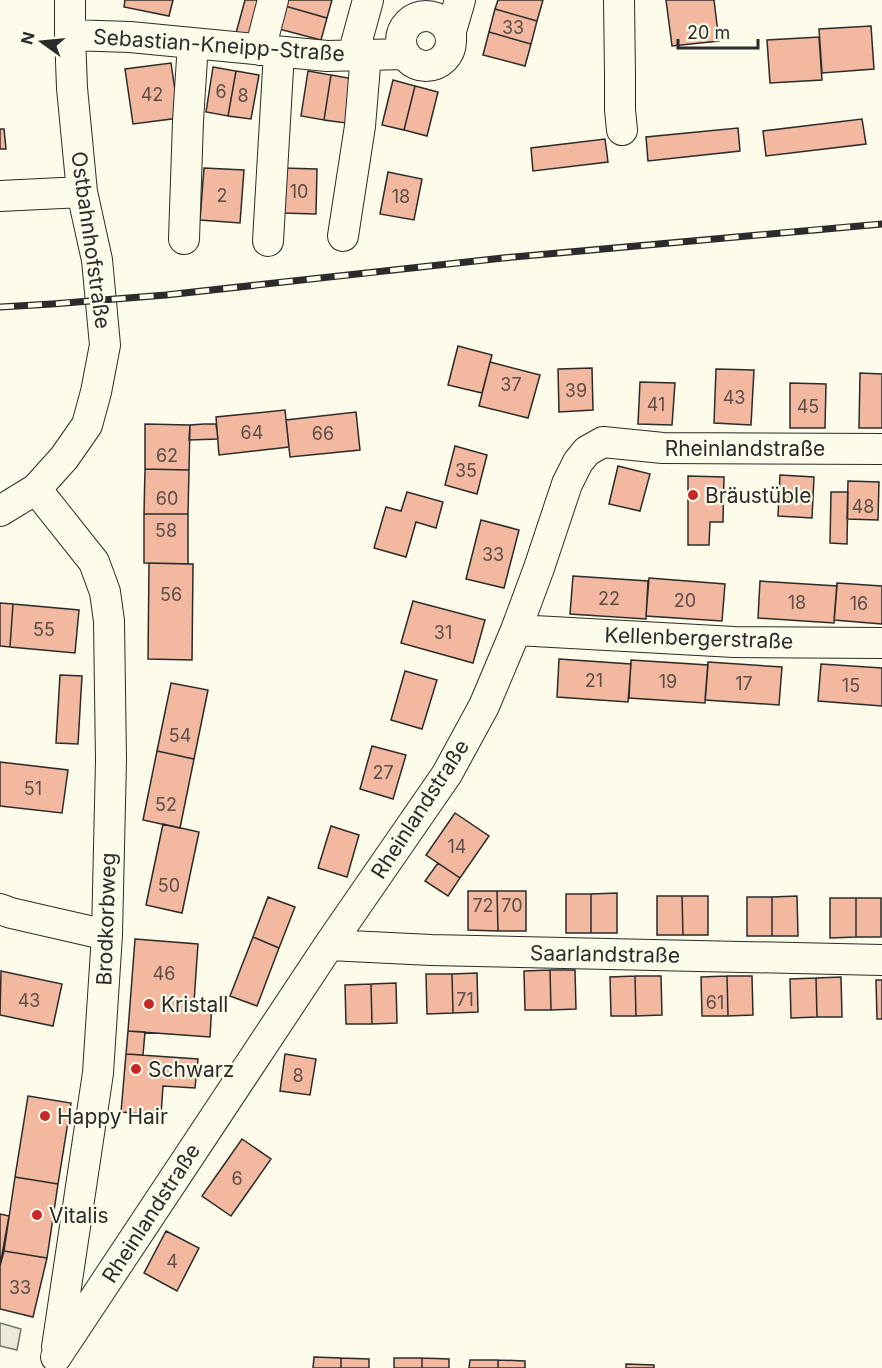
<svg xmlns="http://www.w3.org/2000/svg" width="882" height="1368" font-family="Inter,sans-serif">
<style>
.parking{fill:#eceadb;stroke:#74746e;stroke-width:1.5}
.building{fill:#f2b8a0;stroke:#2b2b2b;stroke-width:1.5}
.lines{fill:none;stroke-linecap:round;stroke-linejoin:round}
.minor-casing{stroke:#2b2b2b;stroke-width:32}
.minor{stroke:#fdfbea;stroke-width:30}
.rail-casing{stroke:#2b2b2b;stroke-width:7}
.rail{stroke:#fdfbea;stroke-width:4.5;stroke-dasharray:14;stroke-linecap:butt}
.poi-dot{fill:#c62828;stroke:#fdfbea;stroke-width:2}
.labels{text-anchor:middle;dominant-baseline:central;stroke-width:4.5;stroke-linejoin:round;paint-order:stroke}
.number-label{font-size:18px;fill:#5d4e48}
.street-label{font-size:21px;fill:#2b2b2b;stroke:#fdfbea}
.poi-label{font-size:21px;fill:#2b2b2b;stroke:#fdfbea;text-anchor:start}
</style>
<rect width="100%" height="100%" fill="#fdfbea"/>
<path class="parking" d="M0,1323l21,6 -4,21 -17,-4z"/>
<path class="building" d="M125,0h48l-4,16 -45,-9z
M245,0h21l-10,38 -20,-5z
M287,0h45l-5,18 -42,-12z
M498,0h45l-6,21 -42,-12z
M666,0h48l5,41 -47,5z
M285,6l42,12 -6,22 -42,-11z
M495,9l42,12 -6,23 -42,-12z
M871,26l3,43 -52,4 -3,-44z
M489,32l42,12 -6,22 -42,-11z
M819,37l3,43 -52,3 -3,-43z
M171,63l8,55 -46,6 -8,-55z
M213,67l23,4 -8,45 -22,-4z
M236,71l23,4 -8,44 -23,-3z
M308,71l23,4 -7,45 -23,-4z
M331,75l23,4 -8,44 -22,-3z
M393,80l22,6 -11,44 -22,-5z
M415,86l23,6 -11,44 -23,-6z
M862,119l4,25 -100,12 -3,-25z
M738,128l2,23 -92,10 -2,-24z
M0,129h4l2,20h-6z
M605,139l3,23 -75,9 -2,-23z
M204,168l40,2 -4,53 -40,-3z
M282,168l35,1 -1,45 -35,-1z
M388,172l34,7 -8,41 -34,-6z
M458,346l34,9 -10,38 -34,-8z
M490,362l50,13 -12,43 -49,-12z
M592,368l1,42 -34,2 -1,-43z
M716,369l38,1 -3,55 -37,-2z
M860,373l22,1v54h-23z
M640,382l35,1 -3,42 -34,-1z
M790,383l36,1 -1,44h-35z
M285,410l4,37 -70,8 -3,-38z
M356,412l4,38 -70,7 -4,-37z
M145,424l45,1 -1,45 -44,-1z
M204,424h12l2,15 -29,1 1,-15z
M455,446l32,9 -10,39 -32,-9z
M618,466l32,8 -10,37 -31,-7z
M145,469l44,1 -1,44h-44z
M780,475l34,2 -2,41 -34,-2z
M688,476l36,1 -1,45h-13l-1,23h-21z
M848,481l31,1 -1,38 -31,-1z
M407,492l36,10 -7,26 -20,-6 -10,35 -32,-9 12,-41 15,4z
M831,492h17l-1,52 -17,-1z
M144,514h44v50l-44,-1z
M481,520l38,10 -15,58 -38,-9z
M149,563l44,1 -1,96 -44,-1z
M573,576l75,5 -2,38 -76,-5z
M649,578l76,6 -3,37 -76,-5z
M760,581l77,5 -3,37 -76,-5z
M837,583l45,3v38l-48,-4z
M413,601l72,19 -12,43 -72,-20z
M0,603l13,1 -3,43 -10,-1z
M13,604l66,6 -4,43 -65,-6z
M559,659l72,5 -3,38 -71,-5z
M631,660l77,5 -3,38 -76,-5z
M708,662l74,5 -3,38 -74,-5z
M821,664l61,4v38l-64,-5z
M405,671l32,9 -15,49 -31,-9z
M60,675l22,1 -4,68 -22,-1z
M171,683l37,7 -14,69 -37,-8z
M372,746l34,9 -13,44 -33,-10z
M157,751l37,8 -14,69 -37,-8z
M0,762l68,8 -6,43 -62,-7z
M455,813l34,23 -29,42 -34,-23z
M163,824l36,8 -17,81 -36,-8z
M331,826l28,9 -12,42 -29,-9z
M438,863l22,15 -12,18 -23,-15z
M468,891h29l1,40 -30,-1z
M497,891h29v40h-28z
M617,893v40h-26v-39z
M566,894h25v39h-25z
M657,896h25l1,39h-26z
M682,896h26v39h-25z
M797,896l1,40h-26v-39z
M268,897l27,10 -16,41 -26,-11z
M747,897h25v39h-25z
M830,898h26v39l-26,1z
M856,898h25v39h-25z
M253,937l26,11 -22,58 -27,-10z
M135,939l63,5 -4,58 18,1 -2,34 -82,-6z
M550,970l1,40h-26l-1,-39z
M550,970h25l1,39 -25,1z
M1,971l61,13 -9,42 -53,-11z
M477,973l1,39 -25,1 -1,-39z
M426,974h26l1,39 -26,1z
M635,976h26l1,39 -26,1z
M635,976l1,40h-25l-1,-39z
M727,976l1,40h-26l-1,-39z
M727,976h25l1,39 -25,1z
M841,977l1,40h-25l-1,-39z
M816,978l1,39 -26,1 -1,-39z
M876,980h6v39h-5z
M396,983l1,40 -25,1 -1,-40z
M371,984l1,40h-26l-1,-39z
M128,1031l17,1 -2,23 -17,-1z
M126,1054l72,5 -3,29 -32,-2 -2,29 -40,-3z
M285,1054l31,5 -6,36 -30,-4z
M28,1096l43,7 -13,81 -43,-7z
M242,1139l29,20 -40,57 -29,-20z
M15,1177l43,7 -11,74 -43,-7z
M0,1214l9,2 -9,50z
M166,1231l33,17 -22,43 -33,-18z
M4,1251l43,7 -14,59 -33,-8v-43z
M314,1357l27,1v10h-28z
M341,1358l28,1v9h-28z
M394,1358h28v10h-28z
M422,1358l27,1v9h-27z
M470,1360h28v8h-29z
M498,1360l27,1v7h-27z
M626,1364l28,1v3h-28z"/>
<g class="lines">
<defs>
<path id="minor" d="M619,0l1,75v35l2,20
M401 41a25 25 0 1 1 50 0a25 25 0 1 1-50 0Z
M70,35l60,2 197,19 78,-2
M451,41v-10l9,-31
M260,50l13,-50
M353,55l15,-55
M0,196l82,-4
M343,236l17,-110 6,-72
M184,239l4,-118 5,-78
M268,241l11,-189
M36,489l58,73 11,30 4,29 2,139 -4,175 -9,138 -41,274
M0,511l36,-22 28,-31 23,-33 9,-33 9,-47 -8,-85 -15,-68 -10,-104 -2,-53v-35
M516,630l218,12 148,1
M0,909l11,4 96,22
M329,945l102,5 451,10
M56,1357l273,-412 118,-171 37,-68 32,-76 23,-62 28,-84 11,-22 9,-11 16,-9 60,6 219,1"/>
</defs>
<use href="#minor" class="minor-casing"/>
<use href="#minor" class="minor"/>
<defs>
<path id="rail" d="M0,307l52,-3 114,-9 337,-37 379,-34"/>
</defs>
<use href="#rail" class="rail-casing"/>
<use href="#rail" class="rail"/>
</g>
<g class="poi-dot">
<circle cx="693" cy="495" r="6"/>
<circle cx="149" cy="1004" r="6"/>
<circle cx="136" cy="1069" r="6"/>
<circle cx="45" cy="1116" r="6"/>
<circle cx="37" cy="1215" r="6"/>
</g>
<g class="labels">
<g class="number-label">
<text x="513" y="27">33</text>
<text x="221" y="91">6</text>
<text x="152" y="94">42</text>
<text x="243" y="95">8</text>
<text x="299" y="191">10</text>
<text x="222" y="195">2</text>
<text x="401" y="196">18</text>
<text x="511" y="384">37</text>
<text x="576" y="390">39</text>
<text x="734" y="397">43</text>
<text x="656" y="404">41</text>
<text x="808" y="406">45</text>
<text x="252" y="432">64</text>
<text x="323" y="433">66</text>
<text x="167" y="455">62</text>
<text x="466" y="470">35</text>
<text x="167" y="498">60</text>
<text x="863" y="506">48</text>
<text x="166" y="530">58</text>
<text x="493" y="554">33</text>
<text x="171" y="594">56</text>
<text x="609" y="598">22</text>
<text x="685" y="600">20</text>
<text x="797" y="602">18</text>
<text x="859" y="603">16</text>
<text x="44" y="629">55</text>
<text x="443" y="632">31</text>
<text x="594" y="680">21</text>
<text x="668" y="681">19</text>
<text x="744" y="683">17</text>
<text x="851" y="685">15</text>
<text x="180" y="735">54</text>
<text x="383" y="772">27</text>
<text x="33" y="788">51</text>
<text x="166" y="804">52</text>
<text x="457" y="846">14</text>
<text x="169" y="885">50</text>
<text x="483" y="905">72</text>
<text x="512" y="905">70</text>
<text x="164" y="973">46</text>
<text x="465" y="999">71</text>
<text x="29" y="1000">43</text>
<text x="715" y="1002">61</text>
<text x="298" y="1075">8</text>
<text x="237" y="1178">6</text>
<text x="172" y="1261">4</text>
<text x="20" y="1287">33</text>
</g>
<g class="street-label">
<text transform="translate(219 45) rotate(4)">Sebastian-Kneipp-Straße</text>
<text transform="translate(91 240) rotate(82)">Ostbahnhofstraße</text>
<text x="745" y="448">Rheinlandstraße</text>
<text transform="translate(699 638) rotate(2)">Kellenbergerstraße</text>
<text transform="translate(420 809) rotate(-57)">Rheinlandstraße</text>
<text transform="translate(106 919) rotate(-88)">Brodkorbweg</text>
<text transform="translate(605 954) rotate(1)">Saarlandstraße</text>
<text transform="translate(151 1213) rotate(-57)">Rheinlandstraße</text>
</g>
<g class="poi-label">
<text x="705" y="495">Bräustüble</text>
<text x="161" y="1004">Kristall</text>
<text x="148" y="1069">Schwarz</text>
<text x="57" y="1116">Happy Hair</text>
<text x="49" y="1215">Vitalis</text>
</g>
</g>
<g transform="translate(42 42) rotate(285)" stroke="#fdfbea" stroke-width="4.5" paint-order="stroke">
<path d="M0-4.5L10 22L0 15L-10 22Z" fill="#2b2b2b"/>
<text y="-9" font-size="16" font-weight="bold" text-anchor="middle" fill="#2b2b2b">N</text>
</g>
<path d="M678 39v9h80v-9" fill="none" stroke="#2b2b2b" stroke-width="3"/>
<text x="687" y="39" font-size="18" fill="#2b2b2b" stroke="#fdfbea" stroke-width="4.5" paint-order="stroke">20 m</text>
</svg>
